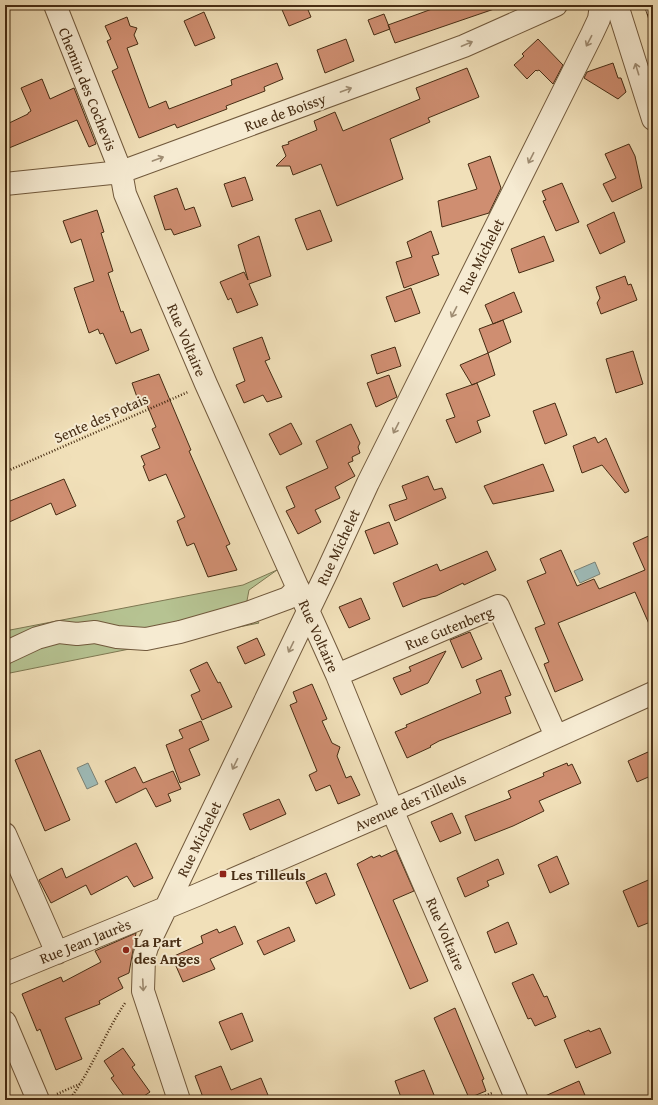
<svg xmlns="http://www.w3.org/2000/svg" width="658" height="1105" font-family="'Gentium Book Plus',serif">
<style>
.green{fill:#b6c392;stroke:#7e7852}
.water{fill:#9ebbb8;stroke:#7b8276}
.building{fill:#cf8e71;stroke:#462c13}
.lines{fill:none;stroke-linecap:round;stroke-linejoin:round}
.street-casing{stroke:#71593c;stroke-width:24}
.path{stroke:#462c13;stroke-width:2.5;stroke-dasharray:1 2;stroke-linecap:butt}
.street{stroke:#f6ebd2;stroke-width:22}
.rail-casing{stroke:#462c13;stroke-width:4.5}
.rail{stroke:#f6ebd2;stroke-width:3;stroke-dasharray:9;stroke-linecap:butt}
.oneway{stroke:#9e8c72}
.poi-dot{fill:#8f2418;stroke:#f6ebd2;stroke-width:1.5}
.labels{text-anchor:middle;dominant-baseline:central;stroke-width:4;stroke-linejoin:round;paint-order:stroke}
.street-label{font-size:15px;fill:#462c13;stroke:#f6ebd2}
.poi-label{font-size:15px;font-weight:bold;fill:#462c13;stroke:#f6ebd2;text-anchor:start}
</style>
<rect width="100%" height="100%" fill="#f1e0b9"/>
<filter id="stains"><feTurbulence type="fractalNoise" baseFrequency=".005" numOctaves="4"/><feColorMatrix values="0 0 0 0 .2 0 0 0 0 .09 0 0 0 0 .02 0 0 0 .5 -.17"/></filter>
<radialGradient id="worn" r=".72"><stop offset=".6" stop-color="#630" stop-opacity="0"/><stop offset="1" stop-color="#630" stop-opacity=".3"/></radialGradient>
<path class="green" d="M277,570l-28,20 -3,16 13,17 -254,51v-43l238,-46z"/>
<path class="water" d="M595,562l5,12 -20,9 -6,-12z
M88,763l10,21 -11,5 -10,-21z"/>
<path class="building" d="M280,5h26l5,12 -22,9z
M443,5h57v2l-105,36 -7,-18z
M204,12l11,26 -20,8 -11,-25z
M384,14l6,15 -16,6 -6,-15z
M127,17l3,9 7,2 -3,7 4,9 -11,4 22,60 17,-7 3,8 63,-24 -1,-5 46,-17 6,16 -19,8 1,4 -39,15 1,3 -50,19 -2,-4 -36,14 -27,-67 6,-3 -11,-27 4,-2 -6,-13z
M346,39l8,22 -29,12 -8,-23z
M538,39l25,26 -10,19 -14,-14 -2,1 -1,-1 -9,9 -13,-14 10,-9 -2,-2z
M613,63l5,15h3l5,14 -8,7 -34,-21 3,-6z
M467,68l12,29 -51,21 2,4 -40,17 13,40 -66,27 -16,-42 -28,11 -3,-9h-14l10,-10 -4,-10 7,-2 -1,-2 29,-12 -3,-9 21,-9 8,19 77,-32 -4,-11z
M42,79l8,20 24,-11 22,56 -7,3 -12,-27 -68,28 -4,-9v-14l23,-11v-1l3,-2 -10,-23z
M629,144l6,12 7,32 -30,14 -9,-18 13,-6 -11,-24z
M490,156l11,32 -12,25 -47,14 -4,-26 39,-12 -9,-25z
M245,177l8,23 -21,7 -8,-23z
M562,183l17,39 -23,9 -13,-30 3,-1 -4,-9z
M177,188l8,22 9,-3 7,19 -27,9 -3,-6 -6,1 -11,-34z
M97,210l7,22 -3,1 12,38 -5,2 13,39 2,-1 8,22 10,-4 8,21 -33,14 -13,-31 -3,1 -2,-5 -9,4 -15,-45 20,-7 -13,-42 -10,4 -8,-22z
M320,210l12,31 -25,9 -12,-31z
M614,212l11,30 -25,12 -13,-29z
M431,231l8,23 -7,2 7,19 -35,13 -8,-26 16,-5 -5,-15z
M259,236l12,40 -22,8 9,21 -21,8 -6,-15 -3,2 -8,-18 24,-10 4,8 -10,-35z
M544,236l10,25 -35,12 -8,-24z
M625,276l3,9 3,-1 6,16 -36,14 -4,-11 3,-5 -4,-11z
M411,288l9,25 -25,9 -9,-25z
M514,292l8,20 -29,12 -8,-19z
M503,320l8,22 -23,11 -9,-24z
M262,337l8,22 -5,2 17,36 -15,5 -4,-7 -19,8 -8,-18 9,-4 -12,-33z
M395,347l6,19 -24,8 -6,-19z
M633,351l10,33 -27,9 -10,-34z
M488,353l7,22 -23,10 -12,-20z
M159,374l32,76 -2,1 41,93 -4,2 11,24 -29,7 -14,-34 -7,3 -10,-25 8,-4 -19,-43 -17,7 -6,-15 2,-1 -4,-9 19,-8 -8,-19 4,-2 -12,-29 -6,2 -6,-17z
M389,375l8,22 -21,10 -9,-24z
M477,383l13,33 -13,5 4,11 -25,11 -10,-23 9,-3 -9,-23z
M555,403l12,32 -22,9 -12,-33z
M291,423l11,21 -22,11 -11,-21z
M351,424l9,19 -2,4 2,6 -8,4 1,4 -5,2 7,13 -20,11 5,11 -25,12 6,12 -23,12 -12,-23 9,-4 -9,-20 42,-19 -12,-27z
M595,437l3,6 8,-5 23,53 -4,2 -23,-28 -20,8 -9,-27z
M543,464l11,27 -61,13 -9,-18z
M428,476l6,14 8,-2 4,10 -51,23 -6,-16 18,-6 -5,-13z
M64,479l12,27 -20,9 -5,-12 -46,21v-21z
M389,522l9,22 -24,10 -9,-23z
M653,534v99l-18,-41 -77,31 25,57 -28,12 -11,-28 5,-2 -14,-34 10,-4 -18,-43 19,-8 -6,-14 21,-9 16,36 17,-7 5,10 46,-19 -12,-27z
M487,551l9,19 -32,15 -1,-2 -27,13 -14,3 -19,8 -10,-24 44,-19 3,7z
M361,598l9,21 -21,9 -10,-21z
M470,632l12,27 -20,9 -12,-28z
M257,638l8,17 -20,9 -8,-17z
M446,651l-18,32 -27,12 -8,-17 18,-7 -2,-4z
M207,662l11,21 2,-1 12,25 -30,13 -11,-25 9,-4 -10,-21z
M501,670l10,25 -6,2 6,16 -72,28 -9,5 1,1 -24,11 -12,-26 12,-5 -1,-2 75,-32 -5,-13z
M312,684l15,35 -5,2 10,22 8,4 -3,9 9,22 5,-2 9,19 -22,9 -8,-19 -14,6 -7,-16 8,-4 -27,-66 7,-3 -4,-10z
M201,721l8,19 -20,9 11,26 -20,8 -14,-38 17,-7 -4,-8z
M40,750l30,70 -25,11 -30,-71z
M648,752l5,12v11l-16,7 -9,-21z
M567,763l1,3 4,-2 9,19 -42,18 5,10 -31,15 -38,15 -10,-25 46,-18 -3,-7 36,-15 -1,-3z
M135,767l8,16 30,-12 8,18 -13,5 3,7 -15,6 -10,-19 -30,15 -11,-22z
M279,799l7,15 -36,16 -7,-16z
M452,813l9,20 -21,9 -9,-20z
M136,843l17,35 -19,9 -7,-11 -36,19 -5,-10 -35,18 -12,-23 23,-12 4,10z
M396,850l18,41 -21,9 35,81 -18,8 -53,-125 15,-8 1,2 7,-3 1,2z
M557,856l12,28 -19,9 -12,-28z
M498,859l6,15 -17,7 2,5 -24,11 -8,-19z
M326,873l9,22 -19,9 -10,-22z
M653,878v43l-15,6 -15,-36z
M508,922l9,22 -22,9 -8,-21z
M235,926l8,18 -33,15 5,10 -32,13 -11,-25 31,-14 -2,-7 16,-7 2,4z
M289,927l6,14 -31,14 -7,-14z
M136,933l-7,40 -11,5 5,10 -24,13 1,3 -35,14 17,41 -26,11 -16,-41 -3,2 -15,-37 39,-17 2,5 38,-20 -6,-11z
M533,974l11,23 3,-1 9,21 -21,9 -4,-8 -3,1 -16,-36z
M455,1008l29,71 -2,1 4,11 -17,7 -35,-80z
M242,1013l11,28 -22,9 -12,-28z
M600,1028l11,25 -35,15 -12,-28 25,-10 1,2z
M123,1048l12,17 -3,2 18,25 -12,8h-11l-16,-22 3,-2 -10,-15z
M221,1066l10,24 30,-12 9,22h-66l-9,-24z
M424,1070l12,30h-34l-7,-19z
M579,1081l8,19h-51z"/>
<g class="lines">
<defs>
<path id="street" d="M55,5l66,167 4,22 81,190 131,291 59,144 121,281
M617,5l36,114
M5,184l116,-12 343,-126 92,-41
M5,653l32,-15 22,-6 18,2 18,-2 22,5 29,2 34,-7 70,-20 38,-14 10,-10
M337,675l161,-69 58,130
M5,834l52,119
M5,974l192,-79 228,-99 228,-103
M5,1022l33,78
M179,1100l-36,-109 1,-34 3,-10 179,-373 42,-91 224,-449 7,-15 2,-14"/>
</defs>
<use href="#street" class="street-casing"/>
<path class="path" d="M5,472l183,-80
M57,1094l25,-11
M69,1100c23,-30 35,-66 56,-97
M474,1100l18,-7"/>
<use href="#street" class="street"/>
<defs>
<path id="rail" d="M646,5l7,21"/>
</defs>
<use href="#rail" class="rail-casing"/>
<use href="#rail" class="rail"/>
</g>
<defs><path id="oneway-shaft" d="M-6 0H5M1.5-3L5.5 0L1.5 3" fill="none" stroke-width="1.6" stroke-linecap="round" stroke-linejoin="round"/></defs>
<g class="oneway">
<use href="#oneway-shaft" transform="translate(589 41) rotate(117)"/>
<use href="#oneway-shaft" transform="translate(467 44) rotate(-23)"/>
<use href="#oneway-shaft" transform="translate(637 69) rotate(-107)"/>
<use href="#oneway-shaft" transform="translate(346 90) rotate(-20)"/>
<use href="#oneway-shaft" transform="translate(531 158) rotate(117)"/>
<use href="#oneway-shaft" transform="translate(158 159) rotate(-20)"/>
<use href="#oneway-shaft" transform="translate(454 312) rotate(117)"/>
<use href="#oneway-shaft" transform="translate(396 428) rotate(117)"/>
<use href="#oneway-shaft" transform="translate(291 647) rotate(116)"/>
<use href="#oneway-shaft" transform="translate(235 764) rotate(116)"/>
<use href="#oneway-shaft" transform="translate(143 985) rotate(87)"/>
</g>
<g class="poi-dot">
<rect x="219" y="870" width="8" height="8" rx="2"/>
<circle cx="126" cy="950" r="4"/>
</g>
<g class="labels">
<g class="street-label">
<text transform="translate(88 89) rotate(68)">Chemin des Cochevis</text>
<text transform="translate(285 112) rotate(-20)">Rue de Boissy</text>
<text transform="translate(481 256) rotate(-63)">Rue Michelet</text>
<text transform="translate(187 340) rotate(67)">Rue Voltaire</text>
<text transform="translate(101 418) rotate(-24)">Sente des Potais</text>
<text transform="translate(338 547) rotate(-65)">Rue Michelet</text>
<text transform="translate(449 628) rotate(-22)">Rue Gutenberg</text>
<text transform="translate(319 636) rotate(66)">Rue Voltaire</text>
<text transform="translate(410 802) rotate(-24)">Avenue des Tilleuls</text>
<text transform="translate(199 839) rotate(-64)">Rue Michelet</text>
<text transform="translate(446 934) rotate(67)">Rue Voltaire</text>
<text transform="translate(85 941) rotate(-22)">Rue Jean Jaurès</text>
</g>
<g class="poi-label">
<text x="231" y="874">Les Tilleuls</text>
<text x="134" y="941">La Part<tspan x="134" dy="17">des Anges</tspan></text>
</g>
</g>
<rect width="658" height="1105" fill="none" stroke="#f1e0b9" stroke-width="20"/>
<rect x="6" y="6" width="646" height="1093" fill="none" stroke="#462c13" stroke-width="2"/>
<rect x="10" y="10" width="638" height="1085" fill="none" stroke="#462c13"/>
<rect width="100%" height="100%" filter="url(#stains)"/>
<rect width="100%" height="100%" fill="url(#worn)"/>
</svg>
